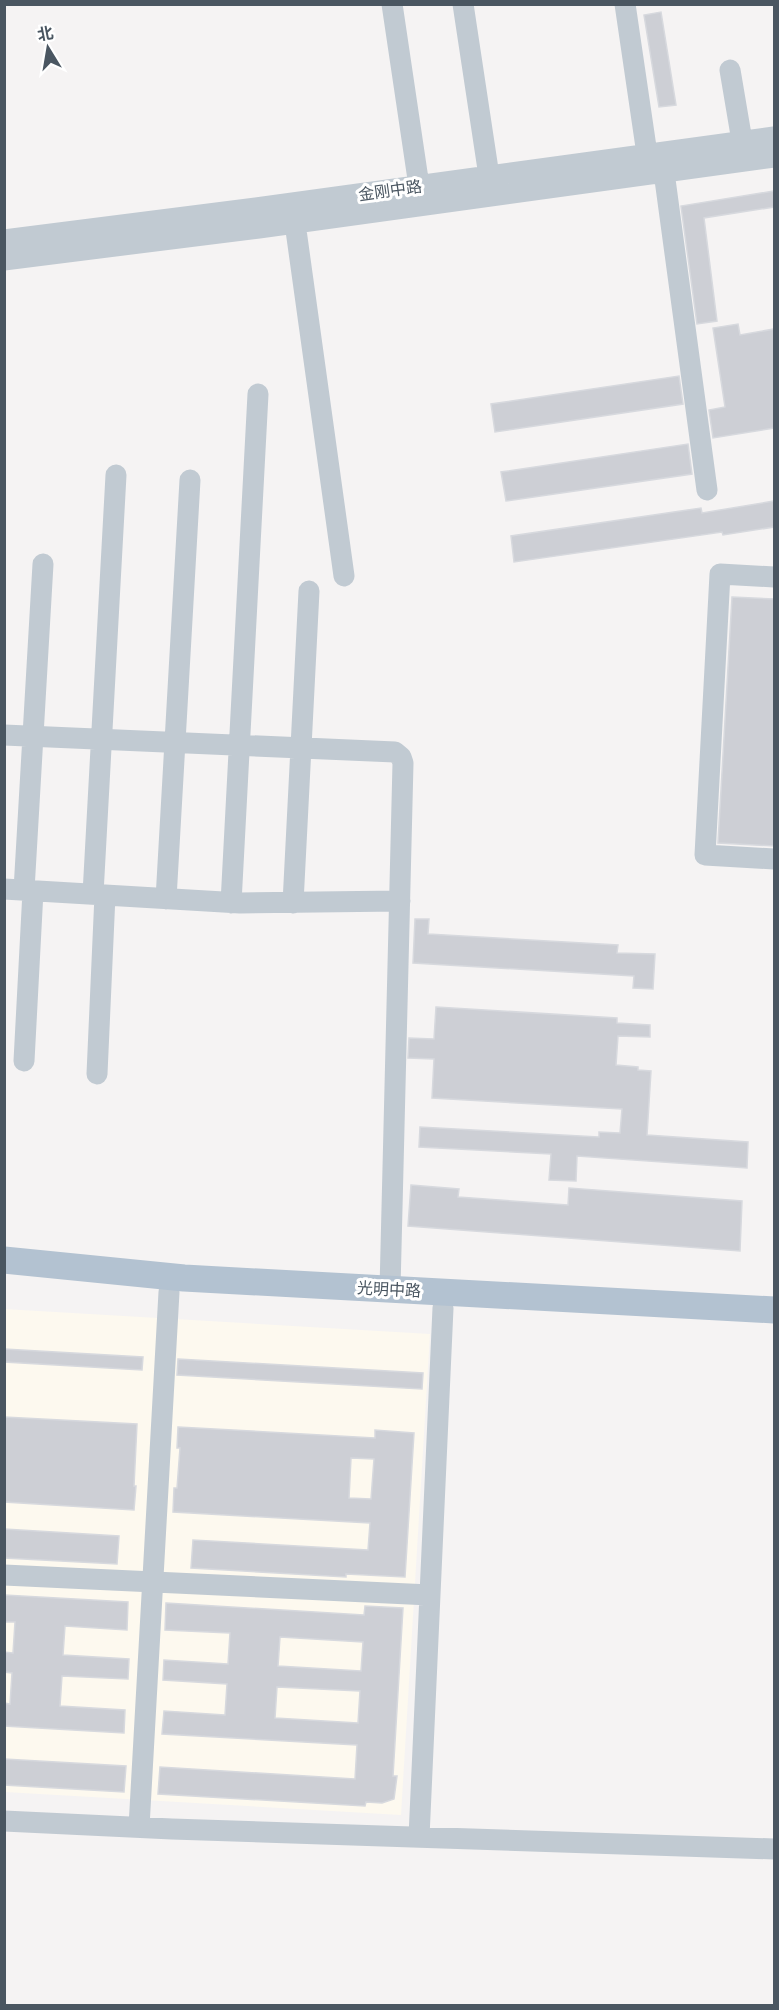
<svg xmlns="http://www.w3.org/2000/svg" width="779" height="2010" font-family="Mulish,'Noto Sans SC',sans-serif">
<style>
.commercial{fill:#fdf9ef}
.building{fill:#cdcfd5;stroke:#d7d9de;stroke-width:1.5;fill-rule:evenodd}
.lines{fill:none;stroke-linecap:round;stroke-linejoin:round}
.minor{stroke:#c1cad2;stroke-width:21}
.major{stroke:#b3c2d1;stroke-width:27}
.labels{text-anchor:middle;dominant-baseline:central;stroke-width:6;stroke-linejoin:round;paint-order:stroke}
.street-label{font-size:16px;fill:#4a5661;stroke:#fff}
</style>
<rect width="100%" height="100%" fill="#f5f3f3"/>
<path class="commercial" d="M4,1309l426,25 -29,481 -396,-23z"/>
<path class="building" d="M661,12l15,93 -17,2 -15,-92z
M774,191v16l-70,11 13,103 -20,3 -16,-118z
M738,324l2,11 34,-6v99l-61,10 -4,-28 16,-3 -12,-79z
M679,376l4,28 -188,28 -4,-28z
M688,444l4,30 -186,27 -5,-29z
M774,501v26l-51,8 -1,-3 -208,30 -3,-26 190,-28 1,5z
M732,597l42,2v247l-56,-3z
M415,919h14l-1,15 190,11 -1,8 38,1 -2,35 -20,-1 1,-12 -221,-13z
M436,1007l181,11v5l33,2v12l-32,-1 -2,29 22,2v3l13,1 -4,64 101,7 -1,26 -170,-12 -1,25 -27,-1 2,-26 -132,-7 1,-20 179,10v-5l21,1 2,-24 -190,-11 2,-39 -26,-1 1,-20 25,1z
M411,1185l48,4 -1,8 110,8 1,-17 173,13 -2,50 -332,-25z
M4,1349l139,8 -1,13 -138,-8z
M178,1359l245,14 -1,16 -245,-14z
M4,1417l133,7 -3,62h2l-2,24 -130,-8z
M178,1427l197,11v-8l39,3 -9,144 -59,-3v3l-155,-9 2,-28 175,10 2,-27 -197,-11 1,-24h3l3,-40h-3zM351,1458l23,1 -3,40 -22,-1z
M4,1529l115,7 -2,28 -113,-6z
M4,1595l124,7 -1,28 -62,-4 -2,29 66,4 -1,20 -66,-3 -2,30 65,4 -1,23 -120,-7v-23l6,1 2,-31 -8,-1v-20l9,1 2,-31h-11z
M166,1603l198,12 1,-9 38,2 -10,168h4l-3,23 -12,4 -16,-1 -1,4 -207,-12 2,-27 195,12 2,-34 -195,-11 2,-23 61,4 2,-31 -64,-4 1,-20 64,4 2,-31 -65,-3zM280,1637l83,5 -2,29 -83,-5zM277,1687l83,4 -2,32 -83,-5z
M4,1759l122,7 -2,26 -120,-7z"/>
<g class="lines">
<path class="minor" d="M392,4l27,182
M463,4l26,172
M625,4l22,150
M730,70l12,71
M664,172l43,318
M295,223l49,353
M4,240l252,-32 518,-71
M4,260l255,-32 515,-71
M774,577l-54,-3 -15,281 69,4
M4,735l391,17 6,5 2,6 -13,526
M4,889l236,14 160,-2
M24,890l19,-326
M93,894l23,-419
M166,899l24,-419
M231,903l27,-509
M293,903l16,-312
M24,1061l9,-170
M97,1074l8,-179
M4,1575l426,20
M4,1821l168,8 602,20
M139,1827l30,-535
M419,1837l24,-529"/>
<path class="major" d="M4,1260l180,18 590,32"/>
</g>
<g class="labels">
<g class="street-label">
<text transform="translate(390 190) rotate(-8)">金刚中路</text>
<text transform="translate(389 1289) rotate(3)">光明中路</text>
</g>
</g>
<rect width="779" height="2010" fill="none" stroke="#4a5661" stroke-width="12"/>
<g transform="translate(48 48) rotate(349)" stroke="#ffffff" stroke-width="4.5" paint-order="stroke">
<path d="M0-4.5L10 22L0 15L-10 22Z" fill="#4a5661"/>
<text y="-9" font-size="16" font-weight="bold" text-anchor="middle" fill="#4a5661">北</text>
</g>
</svg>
